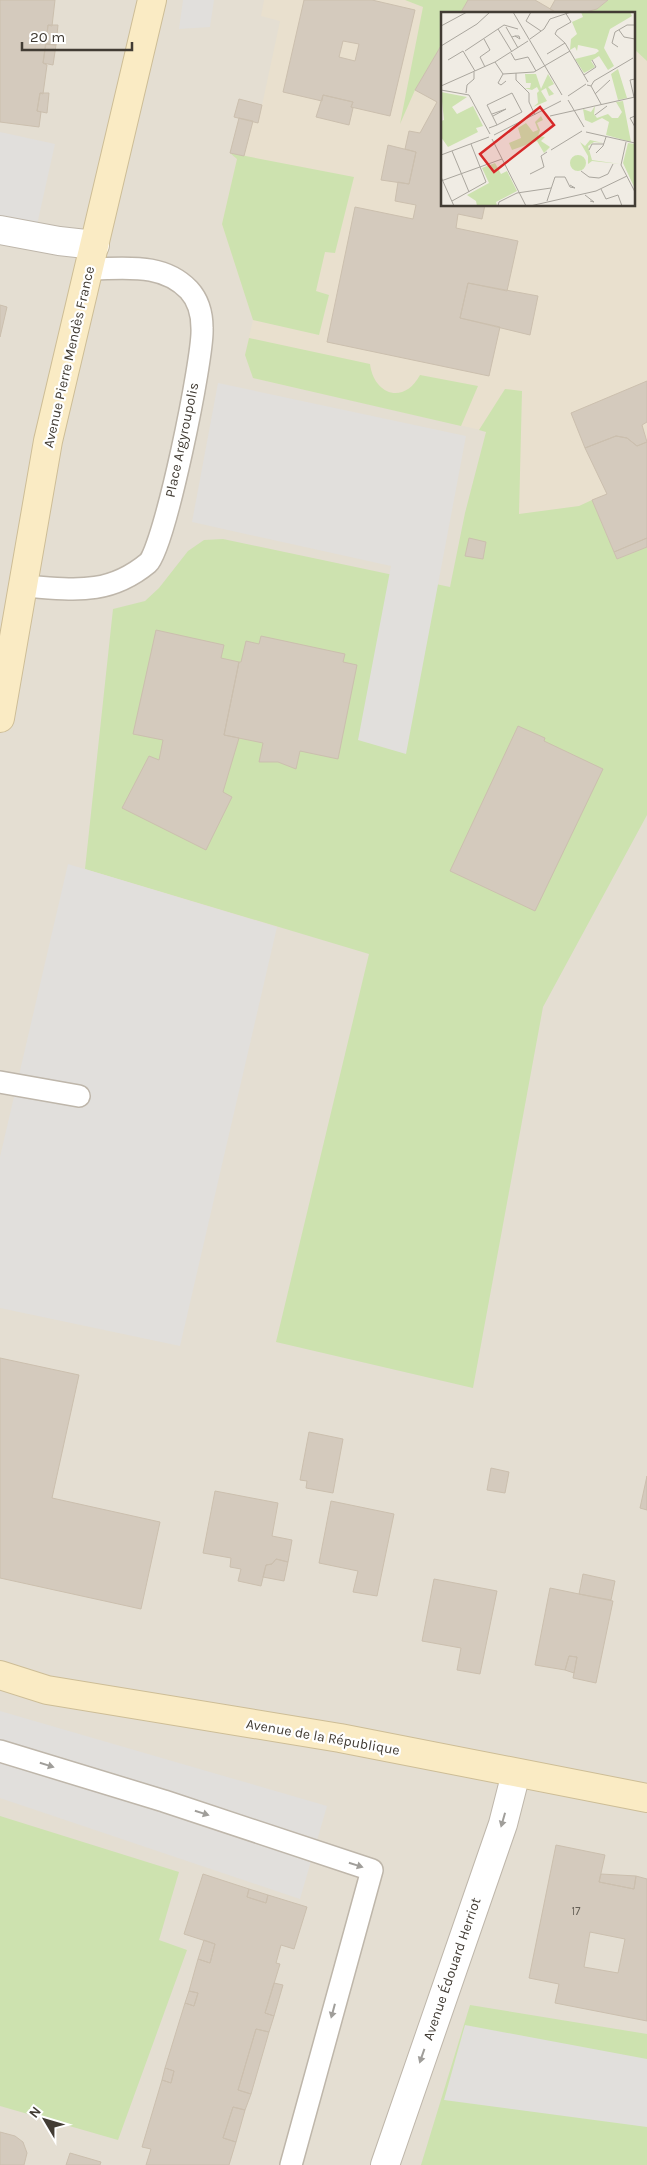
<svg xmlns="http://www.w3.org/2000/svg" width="647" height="2165" font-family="Karla,sans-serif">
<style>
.residential{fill:#e4ded2;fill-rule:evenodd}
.education{fill:#e9e0ce;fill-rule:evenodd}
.green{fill:#cde2af}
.parking{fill:#e1dfdc}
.building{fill:#d4cabd;stroke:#cbbfae;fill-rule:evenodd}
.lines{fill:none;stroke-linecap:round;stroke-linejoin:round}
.lane-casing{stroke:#beb6aa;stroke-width:24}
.street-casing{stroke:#beb6aa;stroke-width:30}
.secondary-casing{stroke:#cdbd96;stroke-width:30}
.lane{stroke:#fff;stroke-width:21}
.street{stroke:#fff;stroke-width:28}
.secondary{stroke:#faebc4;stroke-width:28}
.oneway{fill:#a09e9a}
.labels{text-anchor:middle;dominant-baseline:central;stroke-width:4.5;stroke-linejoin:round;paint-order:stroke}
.number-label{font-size:11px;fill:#666056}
.street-label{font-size:14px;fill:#423c34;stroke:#fff}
.inset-road{fill:none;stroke:#aaa69e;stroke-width:1}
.view{fill:#d62828;fill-opacity:0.15;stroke:#d62828;stroke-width:2.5}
.inset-edge{fill:none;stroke:#423c34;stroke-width:2.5}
</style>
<rect width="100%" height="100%" fill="#f0ece4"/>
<path class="residential" d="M0,0h647v2165h-647zM442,14h191v191h-191z"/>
<path class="education" d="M264,0h383v637l-107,-51 -55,-155 -232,-53 -8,-23 8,-35 -31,-96 15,-65 -7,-6 9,-35 -5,-1 5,-18 23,6 18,-84 -19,-5zM442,14h191v191h-191z"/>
<path class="green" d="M405,0h63l-8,14h-18v30l-27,46 -15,34 23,-117z
M608,0h39v61l-14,-13v-34l-54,-2 18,-3z
M230,153l124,24 -19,76 -10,-1 -9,39 13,4 -10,40 -66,-15 -31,-96 15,-65z
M249,338l121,26c4,31 34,41 50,11l58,11 -17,40 -208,-48 -8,-23z
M505,389l17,2 -3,123 60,-8 13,-6 25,59 30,-12v268l-104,192 -70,381 -197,-46 93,-388 -284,-85 28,-260 32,-8 14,-13 29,-37 16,-11 19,-1 227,48 15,-74 21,-81 -7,-2z
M0,1816l179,56 -20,68 28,10 -69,190 -118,-34z
M470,2005l177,29v131h-226z"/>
<path class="parking" d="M183,0h31l-4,27 -31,2z
M0,132l55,12 -18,81 -37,-8z
M218,383l248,53 -60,318 -48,-14 33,-174 -199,-44z
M68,864l209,63 -97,419 -180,-38v-151z
M0,1711l327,95 -27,93 -300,-101z
M465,2025l182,34v68l-203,-27z"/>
<path class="building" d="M0,0h55l-3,26 -4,-1 -5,38 4,2 -4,29 -3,-1 -3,18 4,1 -2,15 -39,-5z
M304,0h68l43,10 -25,106 -39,-9 2,-5 -30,-7 -1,6 -39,-9zM343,41l16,3 -4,17 -16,-4z
M468,0h67l24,14h-99z
M555,0h53l-11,9 -19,5h-19l-9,-5z
M48,25h10l-2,20 -10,-1z
M46,44l10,1 -3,20 -10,-2z
M442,44v161h43l-3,14 -24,-5 -2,14 62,13 -11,50 -39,-8 -8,35 40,9 -11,49 -162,-34 28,-135 58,12 3,-14 -21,-4 3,-19 11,2 7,-32 -11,-3 4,-18 11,2 17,-31 -22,-12z
M40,93h9l-2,20 -10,-2z
M323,95l30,7 -2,5 2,1 -4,17 -33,-8z
M239,99l23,6 -4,18 -24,-6z
M239,118l14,3 -9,35 -14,-3z
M388,145l28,7 -7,32 -28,-4z
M468,283l70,13 -8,39 -70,-17z
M0,305l7,2 -7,30z
M647,381v41l-5,3 5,17 -10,4 -10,-8 -11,-2 -31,12 -14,-35z
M616,436l11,2 10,8 10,-4v96l-33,14 -22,-52 15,-6 -22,-46z
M469,538l17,4 -3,17 -18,-3z
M647,538v9l-30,12 -3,-7z
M156,630l68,15 -3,13 18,4 -15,73 15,3 -16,54 9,5 -26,53 -84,-42 27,-52 10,4 4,-20 -30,-6z
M261,636l84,18 -2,8 14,3 -19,94 -38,-8 -4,18 -18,-7h-19l4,-19 -39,-8 15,-73h2l5,-21 13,3z
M518,726l27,12 -1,3 59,28 -68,142 -85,-40z
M0,1358l79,17 -27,123 108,24 -19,87 -141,-31z
M309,1432l34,7 -10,54 -27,-5 1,-7 -7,-1z
M491,1468l18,4 -4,21 -18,-3z
M647,1476v34l-7,-2z
M215,1491l63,12 -6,33 20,4 -4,22 -12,-3 -4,5 -6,1 -5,21 -23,-5 3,-12 -11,-2 1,-9 -28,-5z
M331,1501l63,13 -17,82 -24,-4 5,-21 -39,-8z
M276,1559l12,3 -4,19 -21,-4 3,-12 6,-1z
M583,1574l32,7 -4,19 -32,-6z
M434,1579l63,12 -17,83 -23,-4 4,-22 -39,-7z
M550,1588l63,13 -17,82 -23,-5 4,-21 -8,-1 -4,14 -30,-5z
M569,1656l8,1 -3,16 -9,-3z
M556,1845l49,10 -6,27 35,7 2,-13 11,3v142l-92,-18 4,-19 -30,-6zM590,1932l35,7 -7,34 -34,-6z
M203,1874l46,15 -2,8 19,6 2,-8 39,12 -13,42 -13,-4 -5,18 4,1 -15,49 9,3 -5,16 -13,-3 -18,61 13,4 -6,16 -12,-3 -10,31 13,4 -7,23h-83l5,-16 -9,-2 20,-67 9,3 3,-12 -9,-3 20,-65 9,3 4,-13 -9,-2 9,-32 12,4 5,-19 -31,-10z
M601,1874l35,2 -2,13 -35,-7z
M249,1889l19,6 -2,8 -19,-6z
M204,1940l11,4 -5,19 -12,-4z
M274,1983l9,2 -9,31 -9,-3z
M189,1991l9,2 -4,13 -9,-3z
M256,2029l13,3 -18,62 -13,-4z
M165,2068l9,3 -3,12 -9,-3z
M233,2107l12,3 -9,32 -13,-4z
M0,2132l15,4 8,6 4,11 -3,12h-24z
M70,2153l31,9 -1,3h-34z"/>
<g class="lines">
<defs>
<path id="lane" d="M22,586c49,3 85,11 126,-23 16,-13 56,-207 54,-235 0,-14 -3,-27 -13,-38 -27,-28 -64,-21 -100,-21
M0,1082l79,14
M0,1751l164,50 208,69 -81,295"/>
<path id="street" d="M0,230l59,11 36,4
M385,2165l118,-341 13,-51"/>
<path id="secondary" d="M0,718l48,-277 104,-441
M0,1675l47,15 293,48 307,60"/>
</defs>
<use href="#lane" class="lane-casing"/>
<use href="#street" class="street-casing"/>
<use href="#secondary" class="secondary-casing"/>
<use href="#lane" class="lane"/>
<use href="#street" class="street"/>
<use href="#secondary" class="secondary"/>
</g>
<defs><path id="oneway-solid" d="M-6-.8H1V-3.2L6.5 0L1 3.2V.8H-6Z" transform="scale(1.25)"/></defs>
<g class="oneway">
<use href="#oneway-solid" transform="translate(47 1765) rotate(17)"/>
<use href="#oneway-solid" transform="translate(202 1813) rotate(18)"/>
<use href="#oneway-solid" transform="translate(503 1820) rotate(106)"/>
<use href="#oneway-solid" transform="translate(356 1865) rotate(18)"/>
<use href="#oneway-solid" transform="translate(333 2011) rotate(105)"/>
<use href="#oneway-solid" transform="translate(422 2056) rotate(109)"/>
</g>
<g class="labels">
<g class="number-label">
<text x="576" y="1911">17</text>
</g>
<g class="street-label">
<text transform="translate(69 357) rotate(-77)">Avenue Pierre Mendès France</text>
<text transform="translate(182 440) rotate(-78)">Place Argyroupolis</text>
<text transform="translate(323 1737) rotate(10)">Avenue de la République</text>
<text transform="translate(452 1969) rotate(-71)">Avenue Édouard Herriot</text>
</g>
</g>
<g transform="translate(441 12)">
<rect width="194" height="194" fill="#f0ece4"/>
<path d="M140,0h49l2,4 -22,13 -6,19 10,18 -6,4 -9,-14 -8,5 4,6 -11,6 -9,-14 20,-5 4,-3 -2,-2 -19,-4 -1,6 -2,-4 -5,3 1,-11 6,-5 -5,-12 11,-5zM177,57l9,29 -9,2 -7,-26zM84,62h11l5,15 7,-15 6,10 -6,3 6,7 -5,2 -3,-8 -5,3 6,10 -14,6 5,-4 -1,-10 2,-2 -2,-4 -5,3 -8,-2h6l1,-5h-5zM0,80l26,5 -15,10 5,7 16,-8 10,20 -7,2 2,4 -30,15 -7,-10v-16l3,-1zM182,89l8,41 -25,-7 3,-13 -7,-4 -10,5 -7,-3 -2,-11 8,3 4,-6 -1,8 3,4 11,-4 4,4h6l4,-6 -6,-10zM100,104l2,4 -6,3 3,7 -2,6 7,1 -4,4 9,6 -6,6 -7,-12 -25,9 -3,-7 12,-5 -3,-10 8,-5 7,9 5,-2 -3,-8zM149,128l13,3 -9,-1 -6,4 4,14 28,4 -28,-3 -4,3v-8l-8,-14 5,4zM187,131l7,1v45l-12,-26zM129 151a8 8 0 1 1 16 0a8 8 0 1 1-16 0ZM54,151l6,11 6,-3 10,20 -21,11 1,4h-20l-1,-5 -9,-6 22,-12 -7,-15z" fill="#cde2af"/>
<path class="inset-road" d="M72,0l49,83M90,0l-5,9 15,10M124,0l6,10 -14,8 -2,4 10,9 23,39M0,14l26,-14M65,15l12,21M57,17l14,23M178,18l5,7 11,2M71,25l3,-1h4l1,3 -5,-3M43,27l6,11 -10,7 5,10M89,27l14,-10 6,-10 21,-7M0,34l36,-22 13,-12M177,35l-6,-4 3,-11 12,-7h8M24,39l39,-26 14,4M70,41l4,7 13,-3 8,14M106,42l18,-11M7,48l15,-9 12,20M54,50l8,12 31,-2 36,-21M75,61v7l13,13v9l6,13M62,62l-5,9 3,2 5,-4M143,63l12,-8 -4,-7M146,73l4,1 3,-5 39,-23M0,74l54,-24 33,-21M150,74l10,18M0,78l28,5 21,39M25,81l1,-8 7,-6v-7M154,82l15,-14M127,84l18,-12M193,85l-4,-17 5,-1M127,88l16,27M51,102l14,-5 -13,7M154,103l12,-9M109,104l85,-19M194,104l-5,2 5,9M48,116l8,-3 -10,-20 25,-12 10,19 -25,13M145,120l49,11M53,123l67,-34M51,127l34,67M185,130l-5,23 14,27M110,138l31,-19M148,138l3,-6h12M11,139l17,41M155,141l7,-7 3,-9M0,143l48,-18M140,159l8,6 10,1 9,-4 5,-10M89,162l14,-7 -3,-11 6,-4M0,165l13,29M0,169l61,-22M160,177l5,10 12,-4 4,11M144,183l9,7 -4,-1M11,189l34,-19 -15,-38M106,189l8,-24h10l5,10 5,1 -5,-3M57,194l1,-4 18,-9 34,-5M89,194l66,-15 31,-15"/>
<path class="view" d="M99,95l14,18 -60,47 -14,-18z"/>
<rect width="194" height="194" class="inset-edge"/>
</g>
<g transform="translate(45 2120) rotate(308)" stroke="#ffffff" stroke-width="4" paint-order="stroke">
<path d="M0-4L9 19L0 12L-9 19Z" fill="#423c34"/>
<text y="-8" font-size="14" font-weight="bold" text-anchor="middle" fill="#423c34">N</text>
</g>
<path d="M22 42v8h110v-8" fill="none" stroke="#423c34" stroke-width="2.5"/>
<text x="30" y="42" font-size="15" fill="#423c34" stroke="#ffffff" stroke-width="4" paint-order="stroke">20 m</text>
</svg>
